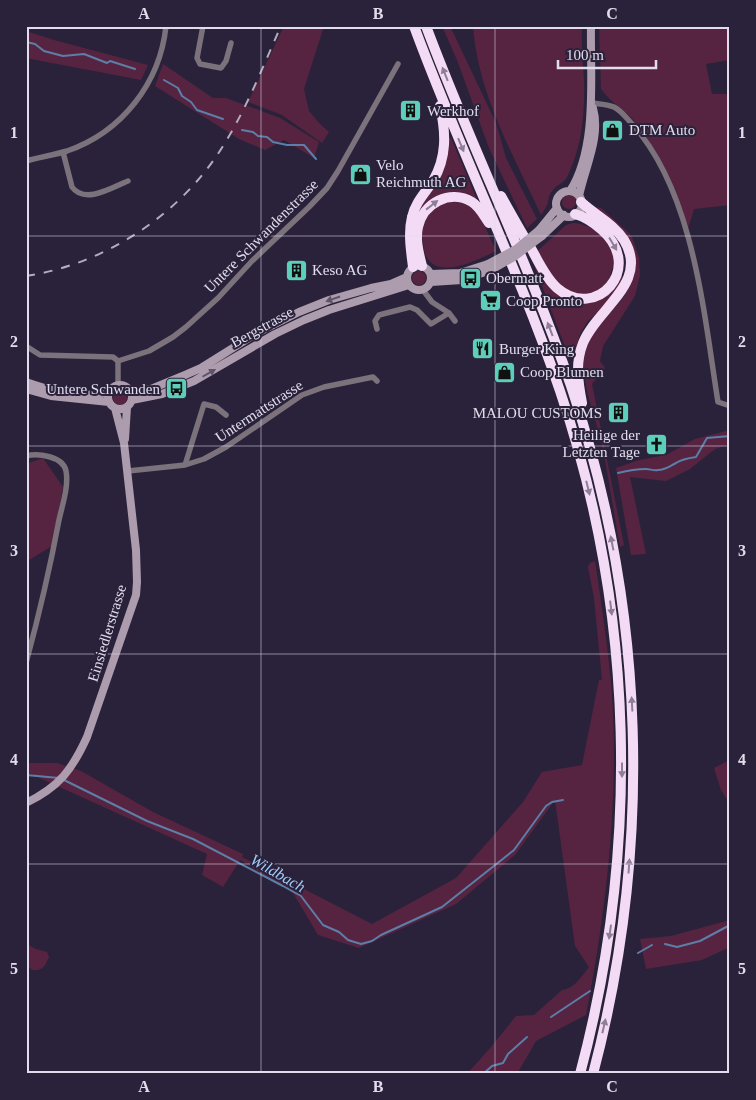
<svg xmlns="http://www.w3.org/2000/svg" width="756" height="1100" font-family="Georgia,serif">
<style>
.green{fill:#562441}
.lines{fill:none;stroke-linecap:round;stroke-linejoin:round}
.stream{stroke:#5b7fa8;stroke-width:2}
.street{stroke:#7b727c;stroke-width:5.5}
.secondary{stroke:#ac9cad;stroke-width:8}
.highway{stroke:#f3dbf6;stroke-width:10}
.rail{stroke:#b2adbe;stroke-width:2;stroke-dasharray:9 9;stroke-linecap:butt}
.secondary-bridge{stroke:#ac9cad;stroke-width:8}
.oneway{fill:#8e7e98}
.oneway2{fill:#5e5368}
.grid{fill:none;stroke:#e1ddec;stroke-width:1;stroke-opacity:0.55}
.labels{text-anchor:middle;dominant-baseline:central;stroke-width:4;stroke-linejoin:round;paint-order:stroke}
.poi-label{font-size:15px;fill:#e1ddec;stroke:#2a223a;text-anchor:start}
.street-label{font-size:15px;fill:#e1ddec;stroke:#2a223a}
.water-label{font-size:16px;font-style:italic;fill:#9fcaf8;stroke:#2a223a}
.neatline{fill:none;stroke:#e1ddec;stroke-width:2}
.grid-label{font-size:16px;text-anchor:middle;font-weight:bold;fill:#e1ddec}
</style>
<rect width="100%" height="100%" fill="#2a223a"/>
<path class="green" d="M284,26h40l-20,63 5,22 10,12 10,9 -7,11 -40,-28 -34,-13z
M442,26h8l46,97 10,35 31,61 -10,9 -38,-80 -32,-88z
M473,26h109c-1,19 1,36 2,54 1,33 -2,66 -16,95 -4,9 -11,9 -16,16 -4,4 -3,9 -5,14 -2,4 -4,7 -6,10 -28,-61 -63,-121 -68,-189z
M599,26h131v34l-24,4 6,30h14l4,4v107l-36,4 -6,20c-13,-38 -27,-76 -54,-108 -10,-12 -24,-19 -33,-32z
M26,31l28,9 94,25 -7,15 -110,-21 -5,-1z
M163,64l50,34h13l54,20 39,24 -5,16 -30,-18 -19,10 -26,-11 -84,-53z
M449,137l2,1 27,64 3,16 15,33c-17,8 -54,28 -68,8 -5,-6 -4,-15 -6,-22 -2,-5 -6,-9 -9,-13z
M562 202a7 7 0 1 1 14 0a7 7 0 1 1-14 0Z
M594,207l7,1 28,25 3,4 7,21 1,17 -5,21 -32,50 -3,15 5,7 -13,16 32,161 -4,2c-6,-33 -11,-66 -17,-98 -6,-31 -25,-70 -18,-100 6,-27 38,-40 45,-66 2,-8 2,-18 3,-26z
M573,223c20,1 43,19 40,41 0,3 -2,8 -3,11l14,2 -15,25 -22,20 -7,12 -6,23h-5l-38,-100 35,-32z
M412 278a7 7 0 1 1 14 0a7 7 0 1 1-14 0Z
M113 398a7 7 0 1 1 14 0a7 7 0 1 1-14 0Z
M730,430v14l-15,5 -25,20 -24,12 -36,-4 16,77 -15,1 -15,-87 23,-8 27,-5 29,-16z
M43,458l20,29 -11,59 -26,16v-98z
M595,561c6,40 12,80 16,121 9,109 -4,226 -25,333l-50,26 -19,33h-50l24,-27 25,-31 18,-1 28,-25c12,-1 20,-14 27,-23l-14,-21 -20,-146 -40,55 -59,49 -97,44 -41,-13 -25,-42 -53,-33 -17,27 -21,-12 5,-21 -176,-80 -5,1v-12h31l24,8 72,41 90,42 -1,3 130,67 84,-46 67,-76 19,-30 40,-7 17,-85h3l-8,-82 -6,-31 2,-4z
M730,760v44l-9,-14 -7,-22z
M730,920v27l-28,13 -56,9 -6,-30 31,-3z
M26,944l10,5 11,3 2,5c-4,9 -6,14 -17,13l-6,-6z"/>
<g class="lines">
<path class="stream" d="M26,42l9,2 9,7 19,5 21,-2 23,9 3,-2 25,8
M164,80l14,8 4,8 9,6 6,8 26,9
M242,130l11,2 5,4 9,1 6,5 14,3h17l12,14
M618,473c8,-2 20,-4 28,-4 4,0 8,2 12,1 8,0 12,-4 18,-7 6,-4 13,-5 20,-6l11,-19 23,-2
M26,775l33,3
M64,780l83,41 46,18 90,47 18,10 22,29 16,7 9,8 13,4 11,-3 9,-6 61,-28 72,-57 32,-44 6,-4 11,-2
M665,944l12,3 23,-6 30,-16
M638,953l14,-8
M551,1017l39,-26
M483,1074l9,-8 11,-3 5,-9 19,-17"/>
<path class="street" d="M203,26l-6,32 3,6 21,4 5,-7 5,-18
M592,103c7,1 15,1 22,4 8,4 13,12 19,18 61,68 71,190 85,277l12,4
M63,152l9,35c13,18 41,0 56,-6
M26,161c14,-4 28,-6 41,-10 55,-19 93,-68 99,-125
M423,290l9,12 17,11 6,8
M377,329l-2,-8 4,-6 31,-8 7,3 14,14 18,-11
M26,346l14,9 73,2 5,4
M118,386v-25l31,-10 24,-14 13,-10 32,-29 34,-37 57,-54 18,-19 11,-17 60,-107
M26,456c12,-3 37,0 40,15 3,15 -4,35 -7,49 -9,48 -20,95 -33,143
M185,465l19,-61 12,3 10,8
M128,471l57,-6 19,-6 22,-12 76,-52 22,-8 49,-10 4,4"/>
<path class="secondary" d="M570,191c28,-44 20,-114 21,-165
M556 204a13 13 0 1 1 26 0a13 13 0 1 1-26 0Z
M579,196c6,-29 22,-59 14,-88
M539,230l18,-22
M542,236l22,-21
M407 278a12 12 0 1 1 24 0a12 12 0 1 1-24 0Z
M431,274l29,-1 28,-9
M431,282l31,-2 29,-10
M26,382c25,9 58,17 83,10
M108 397a12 12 0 1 1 24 0a12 12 0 1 1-24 0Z
M26,389l25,7 58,6
M131,392l20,-3 34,-14 16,-7 56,-35 42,-21 30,-12 42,-12 20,-4 16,-7
M132,400l30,-6 32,-13 81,-47 29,-14 25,-10 80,-25
M125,439l2,-32
M26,803c33,-16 46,-33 61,-66l49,-142 1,-13 -1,-32 -12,-107 -9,-35"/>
<path class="highway" d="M414,26c45,123 104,241 146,365 75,221 80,458 20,683
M426,26c45,121 103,237 145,360 75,222 82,461 22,688
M501,196c10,18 20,36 31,54 7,13 14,28 25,38 39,34 88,-20 45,-58 -8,-7 -16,-13 -27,-16
M581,202c14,13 33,22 43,38 26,43 -27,68 -41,103 -8,20 -5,39 -1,60
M422,266c-3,-12 -7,-26 -4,-39 5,-24 32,-38 54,-25 8,5 12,14 17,21
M413,267c-2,-16 -5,-34 -1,-50 3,-14 13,-24 21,-36 14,-24 13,-48 7,-75"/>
<path class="rail" d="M26,276c80,-12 155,-62 197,-130 24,-38 40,-80 58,-120"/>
<path class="secondary-bridge" d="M488,264l28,-15 23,-19
M491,270l23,-13 28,-21"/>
</g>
<defs><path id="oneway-solid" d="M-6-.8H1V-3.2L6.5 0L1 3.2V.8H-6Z" transform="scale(1.25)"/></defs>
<g class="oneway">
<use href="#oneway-solid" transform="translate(445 74) rotate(-112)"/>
<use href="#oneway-solid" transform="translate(461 145) rotate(67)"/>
<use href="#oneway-solid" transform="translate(432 205) rotate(-38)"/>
<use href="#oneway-solid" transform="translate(613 244) rotate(59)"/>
<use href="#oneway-solid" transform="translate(550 329) rotate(-111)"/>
<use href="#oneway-solid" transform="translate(588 488) rotate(76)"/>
<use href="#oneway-solid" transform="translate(612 543) rotate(-101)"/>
<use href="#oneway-solid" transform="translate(611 608) rotate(83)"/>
<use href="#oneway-solid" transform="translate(632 704) rotate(-93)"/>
<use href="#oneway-solid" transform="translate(622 770) rotate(90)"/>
<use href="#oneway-solid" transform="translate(629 866) rotate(-86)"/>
<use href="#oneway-solid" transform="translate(610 932) rotate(98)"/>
<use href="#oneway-solid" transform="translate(604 1026) rotate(-77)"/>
</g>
<g class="oneway2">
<use href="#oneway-solid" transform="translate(333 299) rotate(161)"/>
<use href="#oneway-solid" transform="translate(209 373) rotate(-30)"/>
</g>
<path class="grid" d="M261,26v1048M495,26v1048M26,236h704M26,446h704M26,654h704M26,864h704"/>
<defs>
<symbol id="building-square" viewBox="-11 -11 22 22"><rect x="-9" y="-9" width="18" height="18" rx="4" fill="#5dceb9" stroke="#2a223a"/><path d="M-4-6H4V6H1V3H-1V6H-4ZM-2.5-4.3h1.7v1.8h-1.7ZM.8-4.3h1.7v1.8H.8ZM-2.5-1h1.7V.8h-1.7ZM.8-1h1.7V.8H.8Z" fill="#111"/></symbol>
<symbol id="shop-square" viewBox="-11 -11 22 22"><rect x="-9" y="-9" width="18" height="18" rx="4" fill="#5dceb9" stroke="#2a223a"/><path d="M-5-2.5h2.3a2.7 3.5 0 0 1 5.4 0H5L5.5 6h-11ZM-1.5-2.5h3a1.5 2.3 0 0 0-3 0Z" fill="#111"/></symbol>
<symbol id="bus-square" viewBox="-11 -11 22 22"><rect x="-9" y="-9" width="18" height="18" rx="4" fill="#5dceb9" stroke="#2a223a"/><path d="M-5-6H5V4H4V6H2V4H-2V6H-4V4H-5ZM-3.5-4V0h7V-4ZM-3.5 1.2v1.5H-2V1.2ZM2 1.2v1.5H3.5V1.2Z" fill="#111"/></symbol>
<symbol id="supermarket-square" viewBox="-11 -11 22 22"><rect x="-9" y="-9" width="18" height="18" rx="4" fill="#5dceb9" stroke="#2a223a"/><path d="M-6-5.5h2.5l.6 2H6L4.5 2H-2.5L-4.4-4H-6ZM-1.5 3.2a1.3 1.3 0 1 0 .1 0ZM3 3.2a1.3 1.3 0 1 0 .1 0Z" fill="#111"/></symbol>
<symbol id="restaurant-square" viewBox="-11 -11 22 22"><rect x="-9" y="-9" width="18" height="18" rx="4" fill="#5dceb9" stroke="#2a223a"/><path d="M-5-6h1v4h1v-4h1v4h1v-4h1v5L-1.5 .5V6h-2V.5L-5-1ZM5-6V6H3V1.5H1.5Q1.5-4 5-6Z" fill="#111"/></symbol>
<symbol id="church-square" viewBox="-11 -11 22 22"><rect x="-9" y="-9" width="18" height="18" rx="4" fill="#5dceb9" stroke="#2a223a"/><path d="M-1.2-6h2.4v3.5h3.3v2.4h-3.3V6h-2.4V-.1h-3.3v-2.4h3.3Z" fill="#111"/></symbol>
</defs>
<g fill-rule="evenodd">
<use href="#building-square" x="398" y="98" width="25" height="25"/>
<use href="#shop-square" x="600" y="118" width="25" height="25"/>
<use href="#shop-square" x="348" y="162" width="25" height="25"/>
<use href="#building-square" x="284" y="258" width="25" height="25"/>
<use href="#bus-square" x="458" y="266" width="25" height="25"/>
<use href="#supermarket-square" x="478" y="288" width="25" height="25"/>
<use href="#restaurant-square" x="470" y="336" width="25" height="25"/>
<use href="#shop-square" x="492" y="360" width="25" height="25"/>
<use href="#bus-square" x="164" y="376" width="25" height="25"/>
<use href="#building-square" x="606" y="400" width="25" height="25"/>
<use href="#church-square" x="644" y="432" width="25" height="25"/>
</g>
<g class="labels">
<g class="poi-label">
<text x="427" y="111">Werkhof</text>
<text x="629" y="130">DTM Auto</text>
<text x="376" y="165">Velo<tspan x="376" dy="17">Reichmuth AG</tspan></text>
<text x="312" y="270">Keso AG</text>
<text x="486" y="278">Obermatt</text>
<text x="506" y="301">Coop Pronto</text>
<text x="499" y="349">Burger King</text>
<text x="520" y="372">Coop Blumen</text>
<text x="160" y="389" text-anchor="end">Untere Schwanden</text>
<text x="602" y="413" text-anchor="end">MALOU CUSTOMS</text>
<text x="640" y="435" text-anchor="end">Heilige der<tspan x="640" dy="17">Letzten Tage</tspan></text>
</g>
<g class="street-label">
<text transform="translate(261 236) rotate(-45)">Untere Schwandenstrasse</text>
<text transform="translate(262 327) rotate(-29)">Bergstrasse</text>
<text transform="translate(259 411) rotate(-33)">Untermattstrasse</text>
<text transform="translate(107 633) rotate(-73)">Einsiedlerstrasse</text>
</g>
<g class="water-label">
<text transform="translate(278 873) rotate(30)">Wildbach</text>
</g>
</g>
<rect width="756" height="1100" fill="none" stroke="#2a223a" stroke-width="55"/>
<path d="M558 60v8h98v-8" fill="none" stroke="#e1ddec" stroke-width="2.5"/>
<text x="566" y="60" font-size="15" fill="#e1ddec" stroke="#2a223a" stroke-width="4" paint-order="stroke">100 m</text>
<rect x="28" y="28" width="700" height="1044" class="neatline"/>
<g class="grid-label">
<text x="144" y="19">A</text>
<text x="378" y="19">B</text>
<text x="612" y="19">C</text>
<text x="14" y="138">1</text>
<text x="742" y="138">1</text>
<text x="14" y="347">2</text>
<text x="742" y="347">2</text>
<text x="14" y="556">3</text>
<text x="742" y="556">3</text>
<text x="14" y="765">4</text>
<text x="742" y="765">4</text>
<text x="14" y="974">5</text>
<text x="742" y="974">5</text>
<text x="144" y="1092">A</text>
<text x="378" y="1092">B</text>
<text x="612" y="1092">C</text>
</g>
</svg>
